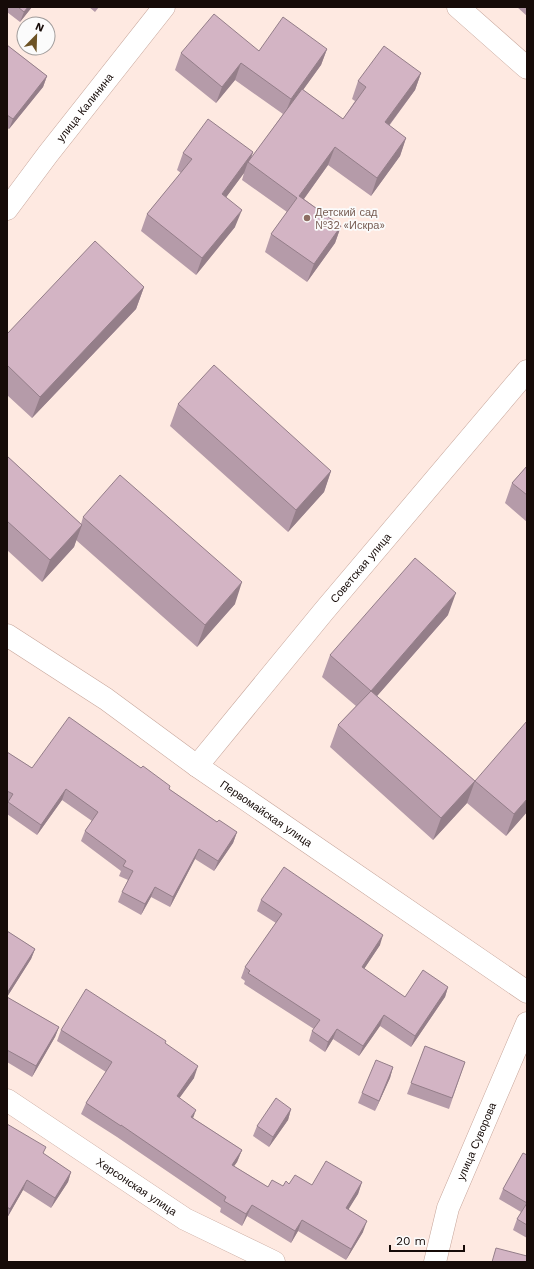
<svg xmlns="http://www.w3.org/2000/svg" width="534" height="1269" font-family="'Work Sans',sans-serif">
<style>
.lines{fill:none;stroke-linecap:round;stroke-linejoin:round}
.minor-casing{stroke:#c7a69b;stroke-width:23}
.major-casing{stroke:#c7a69b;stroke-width:23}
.minor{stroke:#fff;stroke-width:22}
.major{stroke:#fff;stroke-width:22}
.wall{fill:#b59ba9}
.shaded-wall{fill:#947e89}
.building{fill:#d3b4c4;stroke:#947e89}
.education-dot{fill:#8d6e63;stroke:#fbfbfb;stroke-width:1.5}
.labels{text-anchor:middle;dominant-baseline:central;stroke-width:3.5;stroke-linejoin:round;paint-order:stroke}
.street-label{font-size:11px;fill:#160b08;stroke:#fbfbfb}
.education-label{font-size:11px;fill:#785e54;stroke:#fbfbfb;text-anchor:start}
</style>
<rect width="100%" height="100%" fill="#fee9e1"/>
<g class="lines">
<defs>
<g id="minor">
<path d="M458,7l69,61"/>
<path id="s1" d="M7,209l41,-55 116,-147"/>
<path id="s2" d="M7,635l99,64 91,67 330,226"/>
<path id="s3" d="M197,766l127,-155 203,-240"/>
<path id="s4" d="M7,1100l178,119 89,43"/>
</g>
<g id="major">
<path id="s5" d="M435,1262l13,-54 79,-185"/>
</g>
</defs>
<use href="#minor" class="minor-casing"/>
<use href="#major" class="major-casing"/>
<use href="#minor" class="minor"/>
<use href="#major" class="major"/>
</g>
<path class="wall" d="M7,7h25l-12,15 -13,-10z
M89,7h10l-4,5z
M517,7h10v9z
M7,45l40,31 -4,11 -34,42 -2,-1z
M327,49l-6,16 -18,25 40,29 12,-18 -3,-2 6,-18 63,-8 -6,17 -26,36 17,12 -6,18 -29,40 -43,-31 -24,34 37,27 -6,17 -28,39 -42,-30 6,-18 16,-22 -45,-32 2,-7 -18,24 9,30 -39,48 -55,-44 6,-17 34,-41 -4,-3 6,-17 70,-1 -2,7 32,-45 -48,-34 -19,23 -41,-33 6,-17z
M144,287l-8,22 -104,109 -25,-23v-61z
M178,404l153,67 -7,21 -36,40 -118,-106z
M7,456l74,68 2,-7 152,87 -38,43 -121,-107 -2,7 -32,35 -35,-32z
M527,466v56l-22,-19 7,-20z
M448,615l-71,81 98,85 52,31 -21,24 -39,-33 -34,37 -103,-93 8,-22 18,-19 -34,-29 8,-22z
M7,752l25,16 137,21 48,33 20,10 -4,11 -19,28 -19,-12 -25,48 -19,-10 -10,18 -23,-13 4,-10 6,-12 -9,-4 2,-5 -40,-30 4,-10 7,-10 -30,-21 -25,35 -30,-21z
M261,900l119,45 -16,24 41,28 43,-10 -3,10 -34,50 -31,-21 -21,30 -26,-17 -8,13 -16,-11 3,-10 2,-2 -70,-45 1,-3 -4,-3 4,-11 31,-44 -19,-12z
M7,931l28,18 -4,10 -24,38 52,30 -4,10 -23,40 -25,-15z
M61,1030l104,14 29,34 -15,20 14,20 49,32 -5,12 -3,4 34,21 15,-1 6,-2 23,1 50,-3 -4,12 -10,15 15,23 -17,28 -48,-29 -7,12 -44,-27 -5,10 -22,-14 1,-4 -104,-71 -36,-23 5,-11 20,-31 -49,-31z
M425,1046l40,16 -16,47 -42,-15z
M393,1067l-3,11 -15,33 -17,-8 4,-10z
M291,1109l-3,11 -19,27 -16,-11 4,-10z
M7,1124l37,30 27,18 -3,10 -17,26 -28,-18 -16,28z
M527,1155v83l-14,-8 4,-11 4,-7 -22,-13 4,-10z"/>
<path class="shaded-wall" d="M28,7h4l-12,15 4,-10z
M327,49l-6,16 -37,51 7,-17z
M241,63l-6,17 -19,23 6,-16z
M421,73l-6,17 -37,50 7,-18z
M47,76l-4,11 -34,42 4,-10z
M406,138l-6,18 -29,40 6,-18z
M335,147l-7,18 -35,49 6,-18z
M253,152l-4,11 -1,-1 -4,11 -28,38 6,-17z
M242,210l-7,17 -39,48 6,-17z
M341,226l-6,17 -28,39 7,-18z
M144,287l-8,22 -104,109 8,-21z
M331,471l-7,21 -36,40 8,-22z
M82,525l-8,22 -32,35 8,-22z
M242,582l-7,22 -38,43 8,-22z
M456,593l-8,22 -85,97 8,-21z
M475,781l-8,22 -34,37 8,-22z
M66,789l-4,11 -25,35 4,-10z
M527,799v13l-21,24 8,-22z
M237,832l-4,11 -19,28 4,-10z
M199,849l-4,10 -25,48 3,-10z
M155,887l-4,10 -10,18 4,-11z
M383,935l-3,10 -22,33 4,-11z
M35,949l-4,10 -24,38v-4z
M448,987l-3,10 -34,50 4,-11z
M384,1015l-4,11 -21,30 4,-10z
M59,1027l-4,10 -23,40 4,-11z
M337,1029l-4,10 -8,13 3,-10z
M198,1066l-4,12 -21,29 4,-11z
M393,1067l-3,11 -15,33 4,-10z
M291,1109l-3,11 -19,27 4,-10z
M196,1110l-4,11 -1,-4z
M242,1150l-5,12 -10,14 5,-11z
M71,1172l-3,10 -17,26 4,-10z
M27,1180l-4,10 -16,28 3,-9z
M362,1182l-4,12 -16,26 4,-12z
M252,1205l-5,11 -5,10 4,-12z
M302,1220l-4,11 -7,12 4,-12z
M367,1221l-4,11 -17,28 5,-11z"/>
<path class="building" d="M18,7h10l-4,5z
M214,14l45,37 24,-34 44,32 -36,50 -50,-36 -19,24 -41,-34z
M7,45l40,31 -34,43 -6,-4z
M384,46l37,27 -36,49 21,16 -29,40 -42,-31 -36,49 42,30 -27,38 -43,-30 26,-36 -49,-36 54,-73 41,30 23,-32 -8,-6z
M208,119l45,33 -31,42 20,16 -40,48 -55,-44 45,-55 -9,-6z
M95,241l49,46 -104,110 -33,-32v-31z
M214,365l117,106 -35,39 -118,-106z
M7,456l75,69 -32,35 -43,-39z
M527,466v29l-15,-12z
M120,475l122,107 -37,43 -122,-108z
M415,558l41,35 -85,98 -41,-36z
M371,691l104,90 -34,37 -103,-93z
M69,717l72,51 2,-2 27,20 -1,3 48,33 2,-2 18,12 -19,29 -19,-12 -26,48 -18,-10 -10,17 -23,-12 11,-21 -10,-5 3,-5 -41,-30 13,-19 -32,-23 -25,36 -33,-23 5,-8 -6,-3v-39l25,16z
M527,721v78l-13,15 -39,-33z
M284,867l99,68 -21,32 43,30 18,-27 25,17 -33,49 -31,-21 -21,31 -26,-17 -9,13 -16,-11 8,-11 -72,-47 2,-2 -5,-4 37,-53 -21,-14z
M7,931l28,18 -28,44z
M86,989l80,52 -1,2 33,23 -21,30 19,14 -5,7 51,33 -10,15 36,22 4,-7 11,6 3,-5 3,3 6,-9 17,10 14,-24 36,21 -16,26 21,13 -16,28 -49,-29 -7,11 -43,-26 -6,9 -22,-13 2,-4 -105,-72v1l-35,-23 26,-41 -51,-32z
M7,997l52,30 -23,39 -29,-16z
M425,1046l40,16 -13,36 -41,-15z
M376,1060l17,7 -14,34 -17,-8z
M276,1098l15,11 -18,28 -16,-11z
M7,1124l39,23 -3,6 28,19 -16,26 -28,-18 -17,29 -3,-2z
M523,1153l4,2v70l-10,-6 10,-16 -24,-14z
M496,1248l31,8v6h-35z"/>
<circle class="education-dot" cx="307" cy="218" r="4"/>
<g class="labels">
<g class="street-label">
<text stroke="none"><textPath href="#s1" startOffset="128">улица Калинина</textPath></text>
<text stroke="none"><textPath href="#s3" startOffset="257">Советская улица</textPath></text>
<text stroke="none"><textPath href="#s2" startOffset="315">Первомайская улица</textPath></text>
<text stroke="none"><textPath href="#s5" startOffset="128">улица Суворова</textPath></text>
<text stroke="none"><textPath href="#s4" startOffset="156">Херсонская улица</textPath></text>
</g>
<g class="education-label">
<text x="315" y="212">Детский сад<tspan x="315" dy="13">№32 «Искра»</tspan></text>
</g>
</g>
<rect width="534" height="1269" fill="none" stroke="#160b08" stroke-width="16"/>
<g transform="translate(36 36) rotate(23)"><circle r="19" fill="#fbfbfb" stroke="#9f9b9a"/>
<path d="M0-3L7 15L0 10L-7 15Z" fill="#6d5325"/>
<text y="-6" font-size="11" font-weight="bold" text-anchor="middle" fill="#160b08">N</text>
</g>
<path d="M390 1245v6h74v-6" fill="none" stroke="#160b08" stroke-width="2"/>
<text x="396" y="1245" font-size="12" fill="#160b08" stroke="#fbfbfb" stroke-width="3" paint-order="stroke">20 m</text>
</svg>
